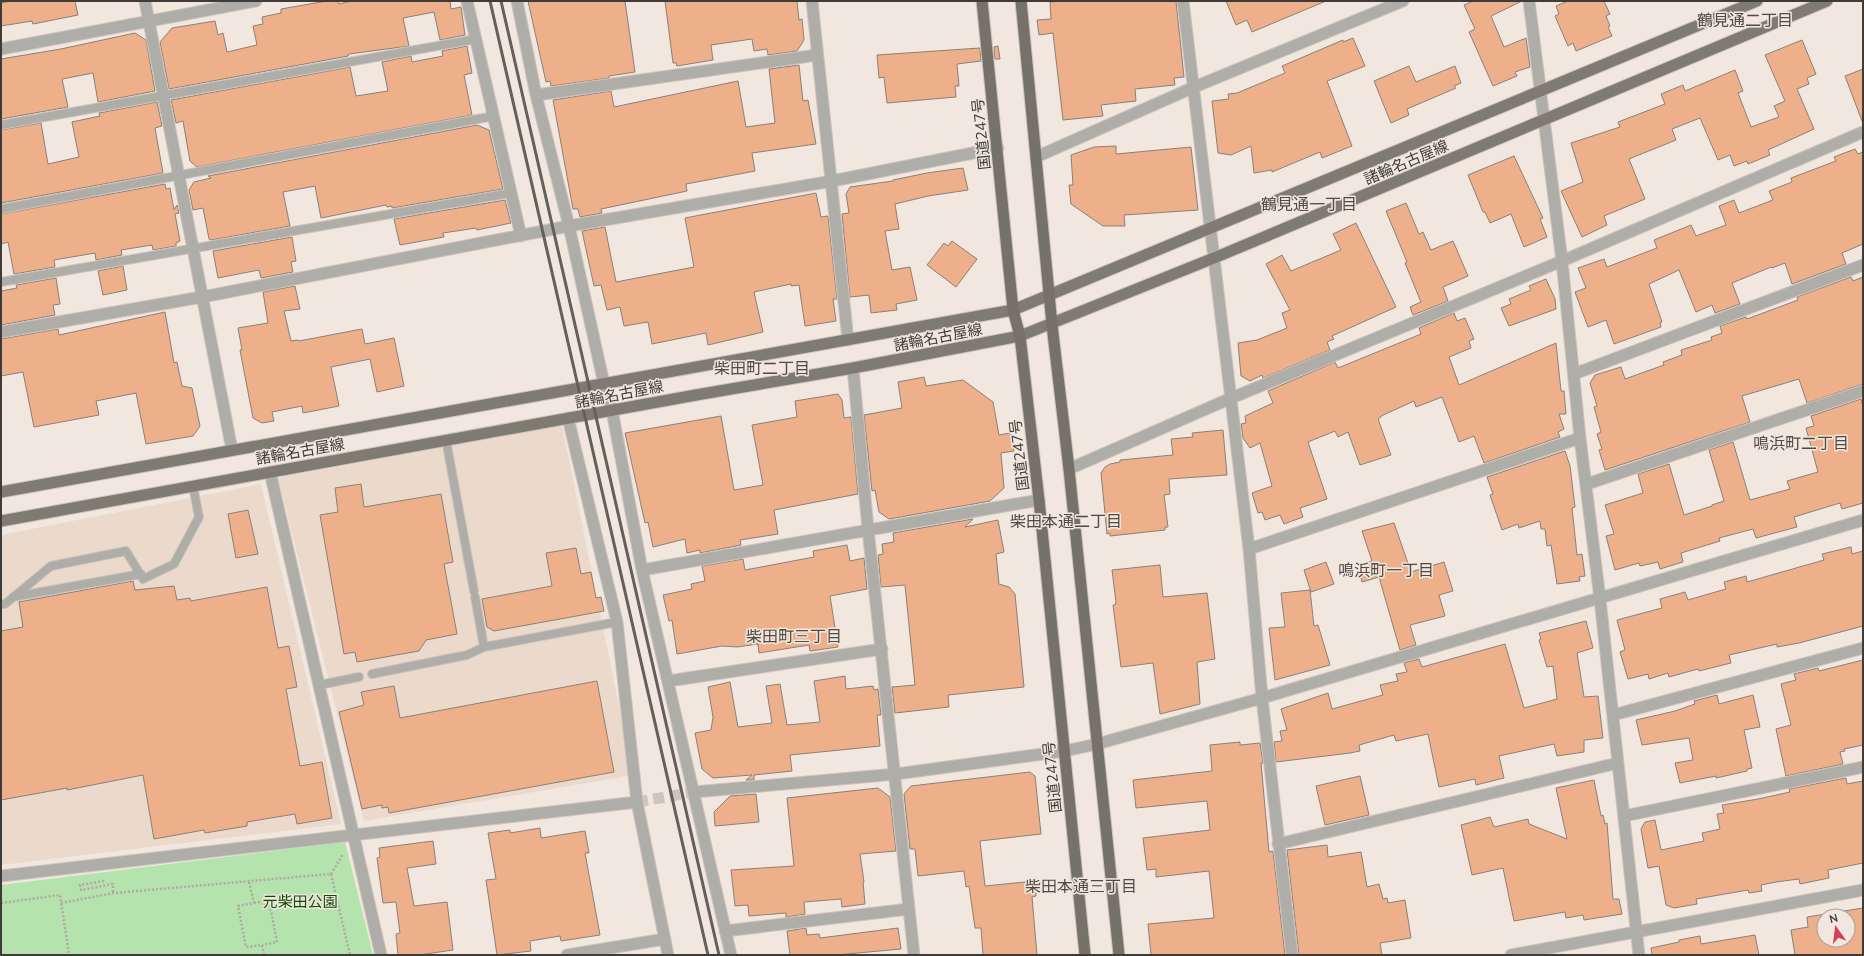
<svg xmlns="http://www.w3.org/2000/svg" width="1864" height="956" font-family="Mulish,'Noto Sans JP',sans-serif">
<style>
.built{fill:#ebdacc}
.green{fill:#b5e3ae}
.building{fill:#eeb08a;stroke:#8a8079;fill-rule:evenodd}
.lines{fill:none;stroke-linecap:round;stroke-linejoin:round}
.minor-tunnel{stroke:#cdc5bd;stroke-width:11;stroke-dasharray:11 5.5;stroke-linecap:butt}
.service-casing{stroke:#cdc5bd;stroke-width:10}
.minor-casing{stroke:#cdc5bd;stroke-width:13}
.tertiary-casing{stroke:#cdc5bd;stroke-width:13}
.primary-casing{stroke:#cdc5bd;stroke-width:13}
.trunk-casing{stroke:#cdc5bd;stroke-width:13}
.path{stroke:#b1a9a2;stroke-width:2.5;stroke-dasharray:2 2;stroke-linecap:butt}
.service{stroke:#afada8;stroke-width:8}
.minor{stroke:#afada8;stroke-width:11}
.tertiary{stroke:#afada8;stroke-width:11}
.primary{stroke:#7f7b72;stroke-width:11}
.trunk{stroke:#767268;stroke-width:11}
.rail{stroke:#645f5b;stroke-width:3}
.labels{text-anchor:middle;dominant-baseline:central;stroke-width:3;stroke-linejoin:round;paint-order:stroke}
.street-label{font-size:15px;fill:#3f3b38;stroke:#f1e7de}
.park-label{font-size:15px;fill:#0e4e04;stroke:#f1e7de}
.neighbourhood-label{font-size:16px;fill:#514942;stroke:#f1e7de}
</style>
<rect width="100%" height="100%" fill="#f1e7de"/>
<path class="built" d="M562,425l71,350 -269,46 -86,-343z
M261,484l80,340 -340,41v-330z"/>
<path class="green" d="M345,842l28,113h-372v-70z"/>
<path class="building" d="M12,1h63l3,14 -45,9 -1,-3 -31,5v-23z
M327,1h11l1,3 13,-3h98l1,8 10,-2 4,28 -25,5 -6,-28 -31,6 6,28 -60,8 -1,2 -179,33 -9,-47 12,-14 43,-7 3,14 5,-2 4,19 30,-7 -4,-19 10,-2 -1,-7 19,-4v-4z
M528,1h97l10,71 -26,4v2l-58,8 -1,-5 -4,1z
M665,1h132l2,19 3,-1 2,21 -7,11 -29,4 -1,-6 -13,2 -2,-12 -41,6 2,15 -36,6 -1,-3h-3z
M1063,1h113l8,76 -10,1 1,7 -40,4 1,12 -35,4 2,11 -40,4 -10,-87 -14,2 -2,-15 14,-1 -1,-17z
M1226,1h100l-74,31 -5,-12 -11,5z
M1473,1h49l-31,15 13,31 22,-9 4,29 -15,5 2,4 -24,10 -24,-54 6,-3 -11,-24z
M1568,1h36l6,13 -4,2 4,10 -2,1 4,9 -36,15 -3,-8 -5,3 -13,-30 4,-2 -3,-8z
M135,33l11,7 9,51 -57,11 -5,-29 -31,6 6,28 -67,12v-60l60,-10z
M1353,38l12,28 -38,15 25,65 -30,12 -2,-6 -48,20v-2l-18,3 -3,-27 -20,9 -13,-2 -6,-52 17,-2 -1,-5 9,-1 48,-20 -3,-7 61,-26v2z
M1802,40l14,34 -9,4 2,6 -12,5 17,40 -46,21 2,5 -22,9 -1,-3 -13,5 -4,-11 -12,5 -18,-42 -28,11 4,11 -47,19 16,40 -41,17 3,9 -25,12 -21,-46 22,-9 -12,-39 49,-16 -2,-5 47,-18 -4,-10 22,-9 2,6 50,-21 8,21 -5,2 13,34 28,-10 -5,-11 11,-5 -20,-46z
M467,46l5,27 -8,2 8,40 -275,52 -7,-6 -7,-40 -7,2 -5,-23 179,-33 6,29 32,-5 -6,-29 29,-6 1,6 31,-6 -1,-5z
M998,46l2,13h-5l-1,-12z
M980,48l1,13 -24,3 2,22h-4l1,11 -69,6 -3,-26 -5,1 -2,-23z
M799,65l4,36 5,-1 8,44 -64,9 3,18 -69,13 1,7 -86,18 1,4 -22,4 -2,-8h-5l-20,-109 58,-9 3,16 124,-26 8,46 29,-4 -6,-54z
M1409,66l7,16 39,-16 6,17 -7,3 2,2 -49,21 2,6 -18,8 -17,-42z
M1863,69v52h-1l-17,-45z
M157,102l5,24 -7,2 8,45 -162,30v-73l40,-7 7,41 31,-7 -7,-35 28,-6 -1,-3z
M477,125l12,5 14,59 -111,19v-2l-5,1 -1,-2 -65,13 -6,-32 -32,6 7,34 -79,14 -2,-1 -6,-31 -10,2 -4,-20 5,-8 17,-4 -3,-2z
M1116,146v8l75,-7 7,63 -74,5 1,11h-22l-32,-22 -2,-19h4l-2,-30 23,-8z
M1855,149l3,5 5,-2v92l-21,9 4,11 -54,20 -7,-21 -13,5 -1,-1 -39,16 8,21 -25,9 -3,-8 -16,7 -17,-42 -30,14 13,38 -2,1 1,4 -47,17 -8,-24 -18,7 -13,-35 11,-4 -8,-20 26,-9 3,8 50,-19 -3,-8 37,-15 5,11 30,-11 -7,-19 15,-6 5,13 34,-13 -4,-9 23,-9 -1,-4 45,-17 -2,-4z
M1514,156l29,62 -3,1 7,18 -23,10 -13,-33 -21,9 -5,-11h-2l-15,-37z
M963,168l5,22 -40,6 -33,8 4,25 -14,2 7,39 18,-3 7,33 -21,4 1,6 -26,3 -2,-18 -19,2 -8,-83 7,-1 -3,-19 4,-7 43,-6v-1l34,-7z
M165,184l1,5 4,-1 4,22 3,-5 2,8 -4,1 5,27 -4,2v3l-23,4 -1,-5 -31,5 1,5 -26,5 -1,-7 -41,7 1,7 -41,7 -6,-32 -7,2v-30z
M816,193l5,24 7,-1 9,83h-4l3,22 -31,5 -6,-41 -8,1v-2l-37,8 9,40 -55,13 -2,-12 -54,11 -4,-22 -24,4 -4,-19 -13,3 -6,-25 -7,1 -12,-55 23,-4 11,55 78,-15 -9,-49z
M505,200l6,23 -34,7 -1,-2 -33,5 1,4 -44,8 -6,-26z
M1406,203l13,31 4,-2 8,18 22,-9 15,35 -25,11 5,14 -35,14 -3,-8 11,-5 -16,-39 2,-1 -21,-51z
M1356,223l40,84 -64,29 2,3 -7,3 3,8 -67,28 -1,-3 -12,6 -9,-5 -3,-33 19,-3 30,-12 -5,-15 8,-3 -24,-46 16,-9 9,16 50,-21 -8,-16z
M292,237l4,24 -5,1 2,10 -32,6 -2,-8 -41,8 -5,-27z
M952,241l25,18 -21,28 -29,-22 17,-22 4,3z
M123,266l4,24 -24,5 -5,-24z
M1851,277l2,4 10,-4v107l-56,19 -8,-24 -57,17 8,26 -145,48 -6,-20 3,-1 -5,-15 4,-2 -7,-25 3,-1 -7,-23 5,-8 26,-8 4,12 39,-14 -1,-3 19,-7 -1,-5 31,-10 -1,-3 11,-4 -2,-7 26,-9 1,2 51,-19 -1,-3z
M56,278l4,26 -7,1 2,10 -54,10v-34l16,-3 -1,-3z
M1546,279l9,20 1,10 -47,17 -8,-18 10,-4 -2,-5 22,-9 -2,-4z
M295,286l5,23 -16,2 7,30 7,-1 1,1 63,-12 3,15 29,-6 10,48 -27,6 -7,-33 -39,8 8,39 -36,7 -1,-7 -30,6 2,9 -12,2 -9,-5 -13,-68h2l-4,-22 30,-5 -5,-31z
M165,312l9,51 3,-1 5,24 10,2 8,38 -7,10 -47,8 -10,-51 -40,8 3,14 -65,12 -11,-55 -22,4v-37l57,-10 1,6z
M1454,313l3,8 8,-3 9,21 -5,2 2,7 -22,9 10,28 97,-42 5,48h3l2,23h-7l5,15 -6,3 2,5 -76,26 -10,-27 -15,6 -17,-45 -26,10 -2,-6 -33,15v1l-3,2 13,36 -31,10 -12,-33 -10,5 -3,-6 -27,11 19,57 -27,9 3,9 -19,7 -4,-9 -15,5 -3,-8 -4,1 -6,-20 20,-7 -12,-43 -10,5 -7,-10 -2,-14 5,-1 -1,-7 28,-13 -5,-12 67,-29 3,6 66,-27 17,-7 -2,-6z
M924,377l2,9 37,-6 30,22 6,33 11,-2 4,18 -13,2 3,35 -14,13 -101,18 -10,-7 -4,-22 -3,1 -8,-76 38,-7 -4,-26z
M838,394l4,6 2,18 7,-1 7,77 -84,16 4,24 -38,6 1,5 -41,8v-3l-13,3 -2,-14 -32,8 -5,-25 -3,1 -20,-90 96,-17 13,74 29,-5 -11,-60 45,-8 -2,-16z
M1861,399l2,7v97l-21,6 -2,-6 -46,14 3,10 -41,11 -3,-9 -34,9 1,3 -39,12 2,9 -23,7 -2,-7 -18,4 -1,-3 -24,7 -9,-34 8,-2 -9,-29 38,-12 -5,-19 31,-10 15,51 28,-9v-1l12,-4 -15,-51 24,-8 17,58 40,-11 -3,-8 31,-9 -12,-44 8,-2 -3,-10z
M1223,430l4,45 -58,4 1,15 -6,1 4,32h-3v3l-55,6v-3l-3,1 -6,-61 4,-6 5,-3 10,-2v-2l53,-5 -2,-16 22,-2 -1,-4z
M1565,451l5,15 5,41 -3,1 5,47 5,-1 3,22 -6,1 1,4 -23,3 -6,-39 -4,1 -2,-17h-4l-1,-8 -21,7 -1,-4 -16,6 -12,-35 3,-1 -6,-17z
M361,484l3,23 77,-13 12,68 -9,2 13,70 -31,6 -7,11 -62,11 -2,-10 -11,2 -24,-139 18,-3 -3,-24z
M248,510l10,44 -22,4 -8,-44z
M973,519l-8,8 33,-7 6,32 -8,2 3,30 10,3 6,7 9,93 -76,8 1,12 -54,6 -3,-26 23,-2 -10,-100 -24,2 -3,-32 5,-1 -1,-10 12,-2 -1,-9z
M1394,523l17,49 33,-10 9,29 -14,4 6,21 -35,9 6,20 -16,5 -21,-73 -17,5 -5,-16 15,-5 -10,-30z
M847,545l3,16 14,-3 3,31 -37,7 8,51 -28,4 -1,-6 -50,8 -1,-9 -21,3 -15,-1 -45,8 -5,-34 -3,1 -6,-26 29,-6 -1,-5 14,-3 -3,-15 41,-7 2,11 69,-13 -1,-6z
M1851,547l1,7 11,-3v75l-64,17 -22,4v-3l-48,11 2,8 -32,8 -1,-2 -29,8 -1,-4 -19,6 -1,-5 -20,5 -8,-27 5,-2 -8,-30 45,-12 -2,-9 25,-7 3,8 38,-11 -2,-7 22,-6 1,6 77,-22 -2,-6z
M576,548l5,26 10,-2 5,26 5,-1 3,14 -110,20 -7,-4 -5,-28 70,-13 -6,-33z
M1326,562l8,22 -23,8 -7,-22z
M1160,565l3,32 44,-4 8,66 -18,3 3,42 -40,10 -7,-51 -32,4 -8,-62h2l1,-3 -4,-32z
M133,581l2,9 39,-4 3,14 13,-2 1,3 76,-14 11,61 11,-2 8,41 -11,2 14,77 22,-4 10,56 -35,6 -2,-10 -48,8v4l-42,7 -1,-3 -50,9 -11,-64 -76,15v-2l-66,12v-169l22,-4 -4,-25z
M1310,590l4,36 4,-1 12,40 -55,15 -6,-52 16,-1 -4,-34z
M1586,621l7,27 -16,5 7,44 14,-1 5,42 -19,2v12l-27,4 -3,-12 -55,12 5,22 -28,7 -1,-6 -36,8 -11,-53 -32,7 -2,-6 -35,10 1,6 -10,2 -74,9 -2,-20 8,-1 -2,-10 7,-1 -6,-21 47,-16 4,16 51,-14 -3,-10 18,-4 -2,-7 11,-2 -3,-9 15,-4 3,8 83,-23 19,64 33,-9 -4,-33 -6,1 -8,-27 2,-1 -2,-6z
M1863,660v85l-19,4 1,2 -5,1 3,12 -57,12 -10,-47 15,-4 -10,-41 15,-4 -2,-6 24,-6 1,3z
M845,676l1,13 27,-3 1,4 4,-1 3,26h-4l3,31 -90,9 2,16 -38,4v5h-8l6,-5 -39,3 -11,-9 -7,-36 16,-3 2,-13 -5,-30 22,-5 8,45 34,-4 -6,-37 14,-2 7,41 33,-3 -6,-41z
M597,681l17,91 -225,41 -1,-6 -6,1v-3l-20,4 -23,-97 25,-7 -3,-13 33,-6 6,32z
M1717,695l2,9 34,-9 7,32 -16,3 8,38 -5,1v2l-31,7v-2l-36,7 -5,-20 18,-3 -4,-22 -47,7 -6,-25 39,-9 20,-7 -1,-3z
M1240,742v3l20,-2 3,20h-2l8,89 4,-1 12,104h-134l-3,-31 66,-6 -5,-47 -53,6v-8l-9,1 -4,-32 67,-8 -3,-29 -71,7 -3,-28 79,-9 -2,-26z
M1030,772l5,4 6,58 -61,7 5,45 50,-5 1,15 -4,1 5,58h-54l-2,-27h-6l-6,-42 -3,1 -2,-16 -46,5 -3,-27h-5l-6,-55 7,-8z
M1360,776l9,39 -44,10 -9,-39z
M1846,778l1,6 16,-3v82l-35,7 1,8 -29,6 -1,-5 -23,3 -15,3 1,6 -13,2 -1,-3 -52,9 1,5 -23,4 -8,-3 -7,-39 -11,2 -7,-39 4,-7 10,-2 6,30 43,-9 -2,-8 18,-4 -3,-15 7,-1 -2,-8 36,-6 32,-7 -1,-3z
M1594,780l7,36 2,-1 2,9 2,-1 6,76h6l3,15 -38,6 -1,-5 -17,3 -1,-6 -51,9 -11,-53 -31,7 -11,-50 29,-8 4,10 34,-8 1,5 38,15 -11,-51z
M878,788l12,9 6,54 -36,3 4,28h-1l2,22 -23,3 -1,-8 -37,3 1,12 -19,3v-4l-37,3 -1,-11 -13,1 -4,-36 63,-4 -7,-68z
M756,794l3,28 -44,4 -1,-14 16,-16z
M540,828l1,10 44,-7 4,22h-4l15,82 -39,6 -1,-5 -30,5 1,10 -34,4 -11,-75 10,-1 -8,-46 22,-3v3z
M433,841l3,23 -29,4 7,38 33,-4 6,48 -34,5h-21l-2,-21 4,-1 -4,-31 -13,1 -6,-45 3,-1 -1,-9z
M1327,845l1,12 33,-5 6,35 12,-3 4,15 4,-1 1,5 17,-3 6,38 -31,5 2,12h-83l-12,-105z
M1863,908v47h-68l-4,-25 17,-3 -1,-10zM1824,916h24v24h-24z
M806,928l1,7 12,-1 1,4 78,-10 3,21 -65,6h-46l-3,-24z
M1755,935l4,20h-107l-1,-7 28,-6v-2l21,-4 1,8z"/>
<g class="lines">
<path class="minor-tunnel" d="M637,802l57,-10"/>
<defs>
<path id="service" d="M1,125l475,-86
M1,209l493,-93
M1,282l510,-89
M446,440l28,151
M13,597l128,-23
M475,597l9,50
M1,604h4l46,-38 75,-15 17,28 31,-15 25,-47 -6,-31
M372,674l95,-19 17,-8 133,-25
M319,685l40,-8"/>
<path id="minor" d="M145,1l87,449
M467,1l54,235
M517,1l19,94 33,131 35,158 8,26 30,160 89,385
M812,1l36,339
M1183,1l66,548 13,149 30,257
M1529,1l33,260 18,177 20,161 39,356
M1,49l255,-48
M536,95l281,-40
M1036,157l156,-69 211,-87
M1,332l201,-35 367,-71 263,-45 166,-33
M853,368l15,161 46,426
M1574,374l289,-109
M1069,469l160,-70 333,-138 301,-129
M1587,484l276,-93
M1249,549l331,-111
M642,570l397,-70
M668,681l214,-32
M1613,715l250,-67
M694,792l202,-18 169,-23 32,-7 165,-46 601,-178
M1624,816l239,-49
M1278,844l340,-81
M725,931l184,-22"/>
<path id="tertiary" d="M568,418l49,204 20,180 31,153
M270,472l111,483
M1,876l636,-74
M567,955l98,-16
M1511,955l352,-65"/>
<path id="primary" d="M1,492l1012,-182 744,-309
M1,521l695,-126 157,-27 167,-32 194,-78 613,-257"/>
<path id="trunk" d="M982,1l31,309 7,26 19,164 46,455
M1021,1l31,324 17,144 50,486"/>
</defs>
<use href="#service" class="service-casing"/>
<use href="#minor" class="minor-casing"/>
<use href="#tertiary" class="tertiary-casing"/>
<use href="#primary" class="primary-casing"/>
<use href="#trunk" class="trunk-casing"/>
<path class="path" d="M331,874l12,-20
M104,881l-24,4 1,5 32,-6v9
M249,882l5,21 -16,3 8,41 16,-2 2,10
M1,903l59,-8 9,60
M61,903l53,-10 217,-19 19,81
M254,903l15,-3 8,42 -15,3"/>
<use href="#service" class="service"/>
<use href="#minor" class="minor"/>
<use href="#tertiary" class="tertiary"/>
<use href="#primary" class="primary"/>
<use href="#trunk" class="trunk"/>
<path class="rail" d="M490,1l218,954
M501,1l218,954"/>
</g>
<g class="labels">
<g class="street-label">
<text transform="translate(981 134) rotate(-96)">国道247号</text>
<text transform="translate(1406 162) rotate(-23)">諸輪名古屋線</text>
<text transform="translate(938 337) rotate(-11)">諸輪名古屋線</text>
<text transform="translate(619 394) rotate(-11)">諸輪名古屋線</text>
<text transform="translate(300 451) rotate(-10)">諸輪名古屋線</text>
<text transform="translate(1019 455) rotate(-97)">国道247号</text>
<text transform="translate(1052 777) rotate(-96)">国道247号</text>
</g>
<g class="park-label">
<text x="300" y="901">元柴田公園</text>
</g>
<g class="neighbourhood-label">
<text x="1745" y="20">鶴見通二丁目</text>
<text x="1309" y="204">鶴見通一丁目</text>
<text x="762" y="368">柴田町二丁目</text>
<text x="1801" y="443">鳴浜町二丁目</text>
<text x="1066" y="521">柴田本通二丁目</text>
<text x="1386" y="570">鳴浜町一丁目</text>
<text x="794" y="636">柴田町三丁目</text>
<text x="1081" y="886">柴田本通三丁目</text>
</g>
</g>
<rect width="1864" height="956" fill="none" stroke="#3f3b38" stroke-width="4"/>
<g transform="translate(1836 928) rotate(346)"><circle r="19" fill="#f1e7de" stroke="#aaa29c"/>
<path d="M0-3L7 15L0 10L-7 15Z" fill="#d34254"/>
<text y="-6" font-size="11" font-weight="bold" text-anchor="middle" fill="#3f3b38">N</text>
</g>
</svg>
